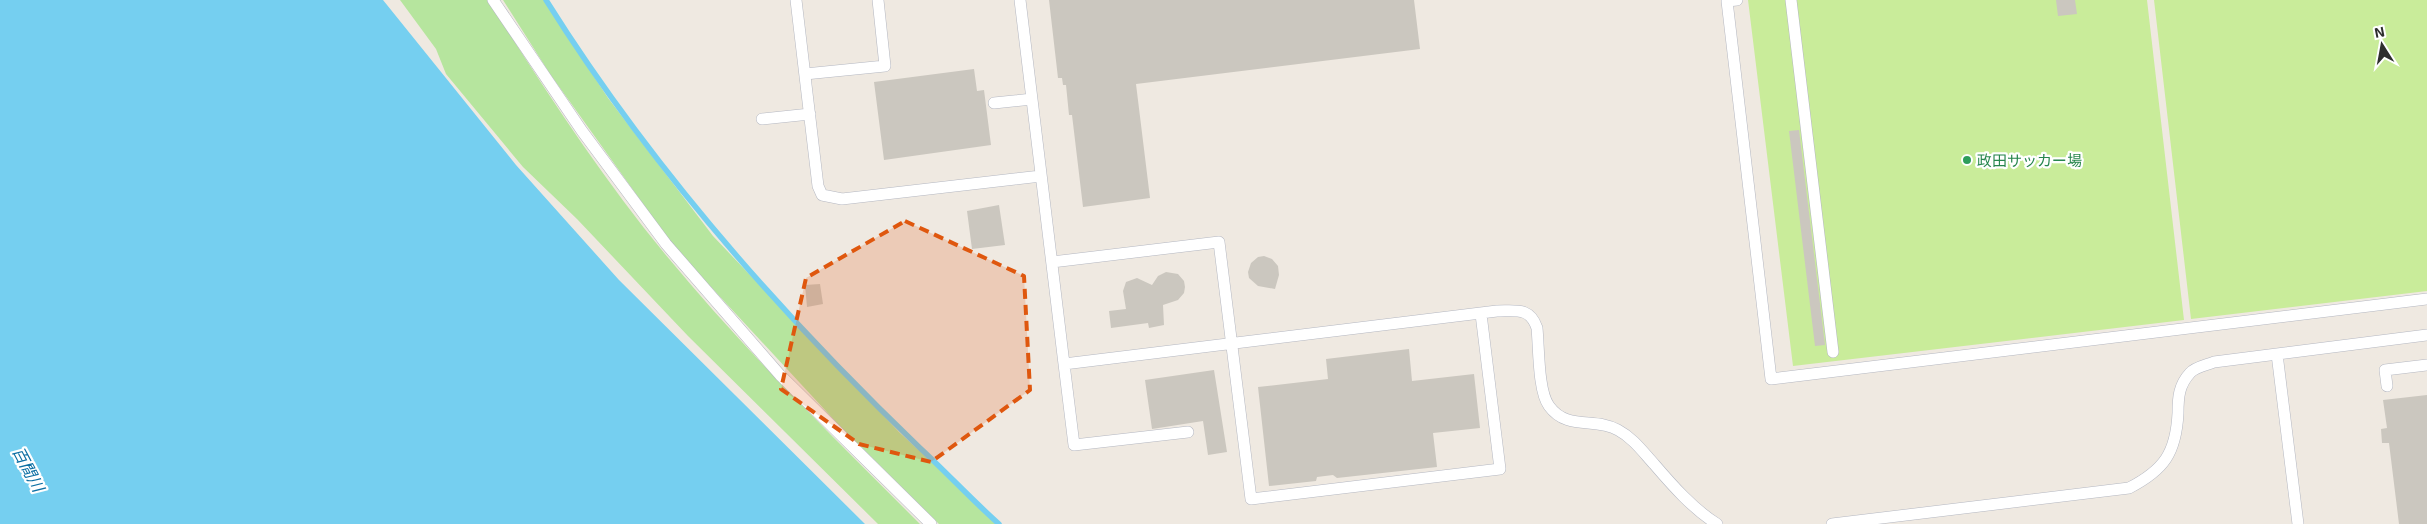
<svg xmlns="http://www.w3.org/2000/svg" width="2427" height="524" font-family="'Exo 2','Noto Sans JP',sans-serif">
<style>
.green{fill:#b6e59e}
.pitch{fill:#c9ec9a}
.water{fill:#75cff0}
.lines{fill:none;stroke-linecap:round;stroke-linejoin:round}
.stream{stroke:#75cff0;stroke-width:5.5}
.building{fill:#cbc7bf}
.lane-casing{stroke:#b4b7c1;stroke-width:12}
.lane{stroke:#fff;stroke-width:11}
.marked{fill:#df570e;fill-opacity:0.2;stroke:#df570e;stroke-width:4;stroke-dasharray:10 6;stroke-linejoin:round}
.leisure-dot{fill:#2e9e5b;stroke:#fff;stroke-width:2}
.labels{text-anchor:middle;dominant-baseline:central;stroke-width:4.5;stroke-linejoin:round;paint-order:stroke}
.leisure-label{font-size:15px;fill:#27864d;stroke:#fff;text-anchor:start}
.water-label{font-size:16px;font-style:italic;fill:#0d6fa3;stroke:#fff}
</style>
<rect width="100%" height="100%" fill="#efe9e1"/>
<path class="green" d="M400,0h88c55,87 112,175 177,254 79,96 168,183 255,270h-42l-190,-188 -111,-117 -54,-52 -77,-93 -10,-25z
M503,0h41l64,98 105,138 186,196 100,92h-60l-102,-101 -163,-176 -124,-173z"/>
<path class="pitch" d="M1748,0h399l37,320 -391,46z
M2154,0h273v291l-236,28z"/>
<path class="water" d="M0,0h383l133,165 103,115 246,244h-865z"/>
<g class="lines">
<path class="stream" d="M546,0c104,166 233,313 374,448 27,25 52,52 79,76"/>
</g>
<path class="building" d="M1049,0h365l6,49 -284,35 14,114 -67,9 -11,-92h-3l-3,-30h-3l-1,-7h-4z
M2056,0h19l2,14 -19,2z
M974,69l3,22 7,-1 7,55 -107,15 -10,-78z
M1799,130l26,215 -10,1 -26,-215z
M999,205l6,40 -33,4 -5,-38z
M1264,256l8,3 6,7 1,9 -4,14 -17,-3 -9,-8 -1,-6 3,-9 7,-6z
M1166,272l12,2 6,7 1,6 -1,6 -6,7 -15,5 1,20 -15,3 -1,-5 -37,5 -2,-17 17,-2 -3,-18 3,-9 11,-4 15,7 6,-9z
M820,284l3,20 -16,3 -2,-22z
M1409,349l3,32 62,-7 6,54 -47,5 4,34 -100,11 -4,-3 -16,2 -1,4 -47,5 -11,-99 70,-8 -2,-20z
M1214,370l13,82 -19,3 -5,-34 -51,8 -7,-49z
M2427,395v129h-28l-10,-81h-7l-1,-14 6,-1 -4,-28z"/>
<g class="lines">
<defs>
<path id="lane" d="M493,0l89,131 84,113 114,131 151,149
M796,0l22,186 4,9 20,4 199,-23
M1020,0l44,364 433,-53c19,0 33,-4 40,17 2,20 1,63 12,78 18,25 46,11 69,24 15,8 25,22 36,34 18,21 39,45 63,60
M1737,0l-10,1 44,378 656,-80
M1791,0l42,352
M805,74l80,-8 -7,-66
M994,103l38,-4
M762,119l48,-5
M1052,262l167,-20 32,257 249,-30 -19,-155
M2277,354l21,170
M1064,364l10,81 114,-13
M2387,386l-2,-16 42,-5
M1832,524l297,-36c35,-18 47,-35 49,-75 0,-16 1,-28 12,-40 5,-6 17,-8 24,-11l213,-27"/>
</defs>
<use href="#lane" class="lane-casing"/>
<use href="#lane" class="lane"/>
</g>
<path class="marked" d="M905,221l119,55 6,114 -99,72 -72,-18 -78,-55 25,-111z"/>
<circle class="leisure-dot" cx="1967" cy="160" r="5"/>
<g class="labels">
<g class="leisure-label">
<text x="1977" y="160">政田サッカー場</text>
</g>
<g class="water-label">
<text transform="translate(29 469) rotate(62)">百間川</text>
</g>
</g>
<g transform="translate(2382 45) rotate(349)" stroke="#ffffff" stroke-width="4" paint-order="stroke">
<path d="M0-4L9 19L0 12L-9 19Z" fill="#2e2e2e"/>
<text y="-8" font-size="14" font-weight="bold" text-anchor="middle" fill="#2e2e2e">N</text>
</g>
</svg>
